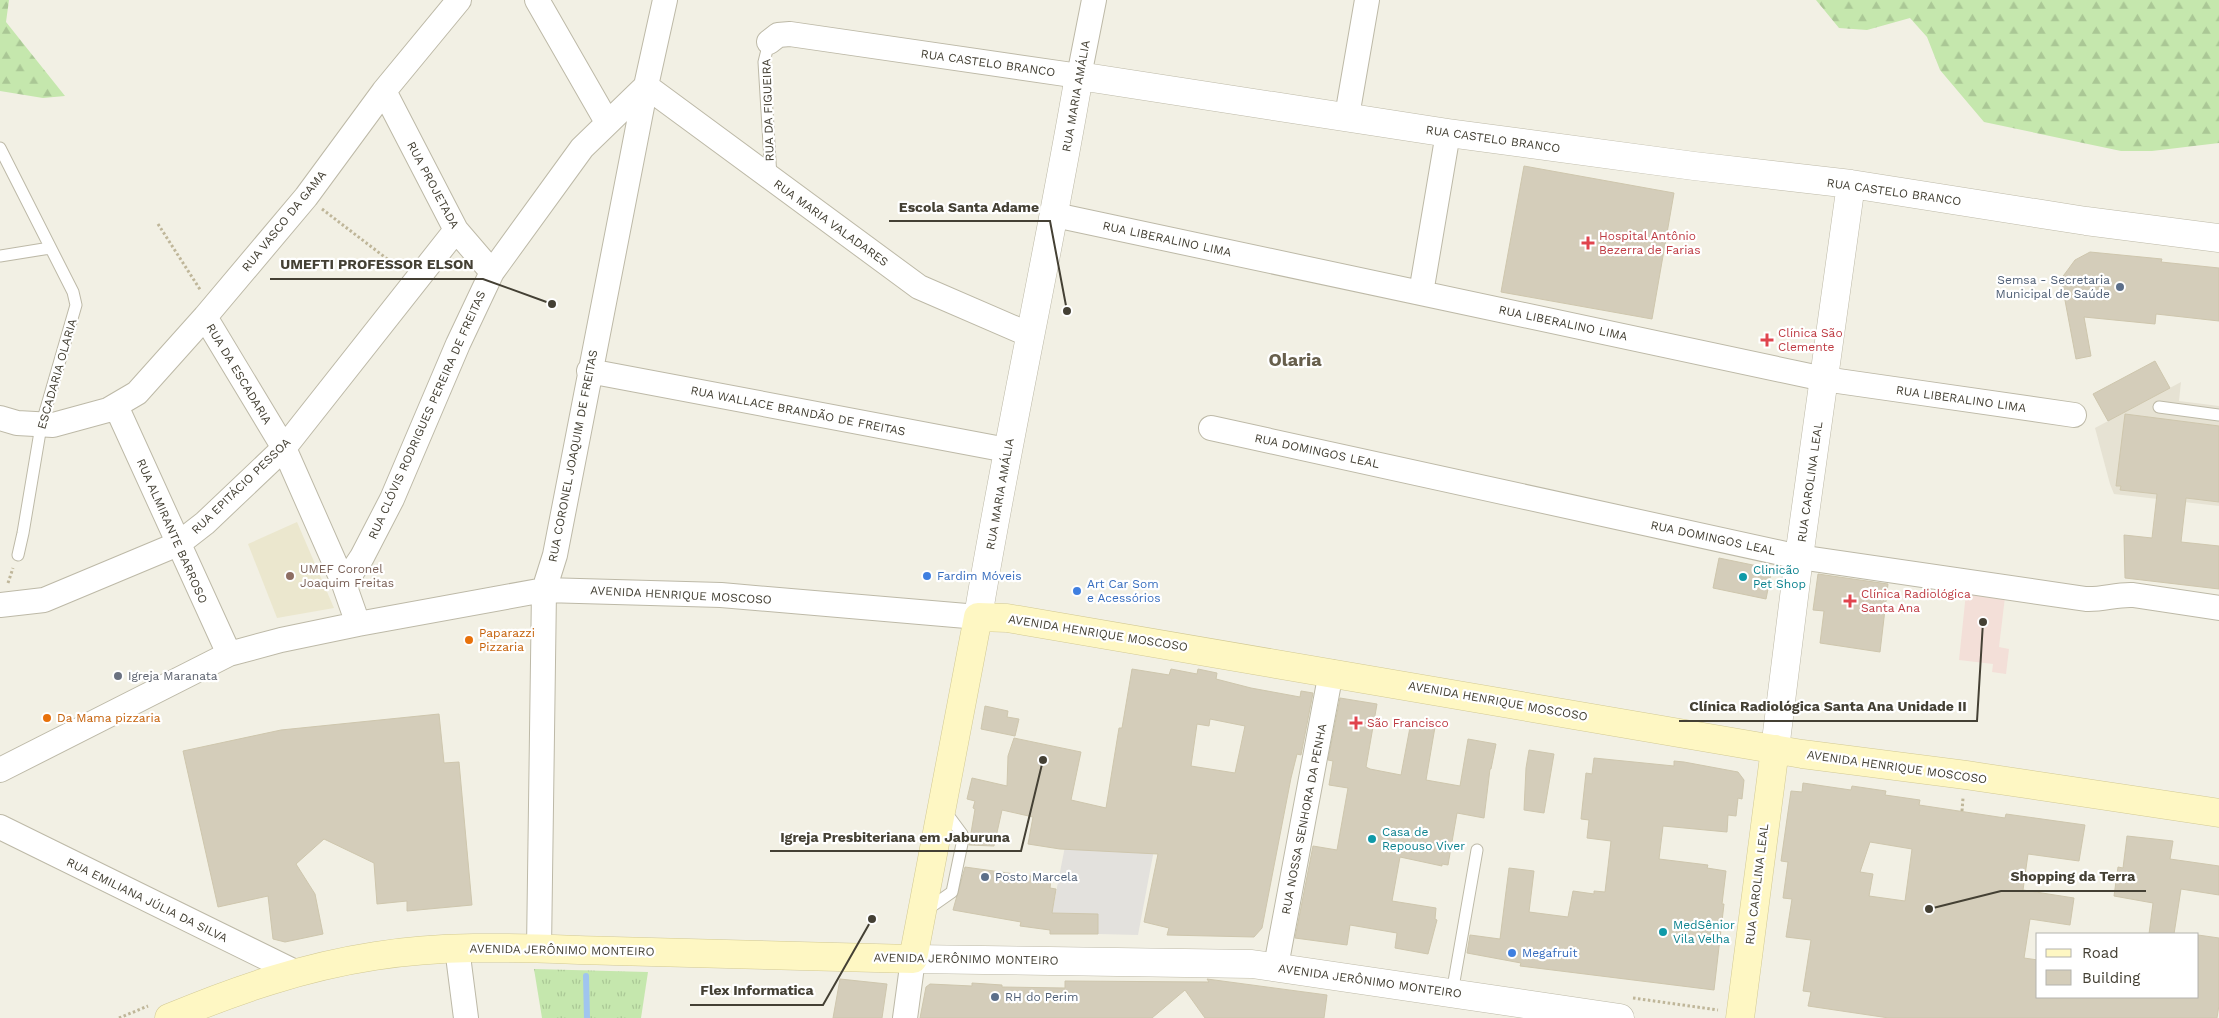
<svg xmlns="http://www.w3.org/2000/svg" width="2219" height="1018" font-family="'Work Sans',sans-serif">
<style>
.residential{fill:#e6e2d3}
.education{fill:#ebe7ce}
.medical{fill:#f3dfd8}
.grass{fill:url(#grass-tufts)}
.forest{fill:url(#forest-firs)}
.parking{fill:#e3e1dd}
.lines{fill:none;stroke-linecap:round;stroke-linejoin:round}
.stream{stroke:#a0c5ef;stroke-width:6}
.building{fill:#d4cdba;stroke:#cec6ad;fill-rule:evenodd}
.service-casing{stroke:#bdb9a7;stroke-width:13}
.minor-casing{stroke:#bdb9a7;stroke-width:26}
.tertiary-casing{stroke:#bdb9a7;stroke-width:29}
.secondary-casing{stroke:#d2c994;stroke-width:29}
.path{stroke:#bfb699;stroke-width:3;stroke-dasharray:2.5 2.5;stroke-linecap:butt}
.service{stroke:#fff;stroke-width:11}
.minor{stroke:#fff;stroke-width:24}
.tertiary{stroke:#fff;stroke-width:28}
.secondary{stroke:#fef7c3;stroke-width:28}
.health-dot{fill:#e0444e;stroke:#fff;stroke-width:2}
.service-dot{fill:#5c6f8a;stroke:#fff;stroke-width:2}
.education-dot{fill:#8d6e63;stroke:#fff;stroke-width:2}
.shop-dot{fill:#3f7fe0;stroke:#fff;stroke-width:2}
.culture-dot{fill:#0f9aa8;stroke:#fff;stroke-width:2}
.food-dot{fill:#e8710a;stroke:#fff;stroke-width:2}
.worship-dot{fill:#6b7280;stroke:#fff;stroke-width:2}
.labels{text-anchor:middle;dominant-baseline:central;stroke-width:4.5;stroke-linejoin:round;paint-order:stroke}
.street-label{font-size:12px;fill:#444034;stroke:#fff}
.health-label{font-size:12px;fill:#be3a42;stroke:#fff;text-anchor:start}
.service-label{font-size:12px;fill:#4e5e75;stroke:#fff;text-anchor:start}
.education-label{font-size:12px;fill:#785e54;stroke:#fff;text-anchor:start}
.culture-label{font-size:12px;fill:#0d838f;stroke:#fff;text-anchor:start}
.shop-label{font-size:12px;fill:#366cbe;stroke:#fff;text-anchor:start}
.food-label{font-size:12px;fill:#c56008;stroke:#fff;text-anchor:start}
.worship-label{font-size:12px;fill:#5b616d;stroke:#fff;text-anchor:start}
.district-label{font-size:18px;font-weight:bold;fill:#675f4c;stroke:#fff}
.leader{fill:none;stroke:#444034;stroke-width:2}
.callout-dot{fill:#444034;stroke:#fff;stroke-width:2}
.callout-label{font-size:14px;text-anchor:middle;font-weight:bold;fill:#444034;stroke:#fff;stroke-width:4.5;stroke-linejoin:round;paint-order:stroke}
</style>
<defs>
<pattern id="grass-tufts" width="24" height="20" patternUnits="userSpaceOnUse" patternTransform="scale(1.25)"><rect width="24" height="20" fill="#c5e7ad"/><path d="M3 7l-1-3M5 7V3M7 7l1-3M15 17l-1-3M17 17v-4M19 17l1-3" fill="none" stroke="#aac795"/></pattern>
<pattern id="forest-firs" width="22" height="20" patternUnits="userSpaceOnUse" patternTransform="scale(1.25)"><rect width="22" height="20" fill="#c5e7ad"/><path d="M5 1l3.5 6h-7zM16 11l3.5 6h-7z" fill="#aac795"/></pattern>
</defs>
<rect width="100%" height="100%" fill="#f2f0e4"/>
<path class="residential" d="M2181,382l-2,19 40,5v100l-105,-12 -4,-10 -15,-56z"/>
<path class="education" d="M297,522l37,86 -57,10 -29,-74z"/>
<path class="medical" d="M1966,593l39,4 -6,50 10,2 -3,25 -14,-2 1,-8 -34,-4z"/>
<path class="grass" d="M534,969l114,3 -7,46h-99z"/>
<path class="forest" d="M0,0h9l-3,22 59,74 -22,2 -43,-7z
M1816,0h403v143l-67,8h-31l-137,-29 -44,-52 -13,-33 -17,-19 -43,12 -28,-2z"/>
<path class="parking" d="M1068,831l88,8 -18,96 -40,-1 -1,-20 -45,-1z"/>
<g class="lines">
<path class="stream" d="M586,976l1,42"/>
</g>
<path class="building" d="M1524,166l150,27 -22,126 -151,-27z
M2090,252l72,7 -1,3 58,6v53l-63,-7 -1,10 -71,-7 7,39 -15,3 -15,-80 14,-19z
M2155,361l15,27 -62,33 -15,-27z
M2125,414l94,12v76l-33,-4 -5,44 38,4v43l-94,-11 -1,-43 28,3 5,-44 -37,-4 1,-4h-5z
M1719,558l53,11 -6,30 -53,-11z
M1818,574l70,10 -8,68 -60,-9 4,-32 -11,-1z
M1132,669l37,6 2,-6 26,5 1,-5 19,4 -1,6 35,9 49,9 1,-6 12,2 -12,62 -4,-1 -6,24 -29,150 -8,9 -87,-2 2,-7 -25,-6 14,-68 -98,-5 -32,-5 5,-27 -31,-7 -8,36 -25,-1 6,-36 -2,-1 2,-7 -8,-2 5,-21 35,8 1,-30 6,-18 67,14 -10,48 35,8 13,-80h3zM1210,719l35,7 -10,47 -44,-7 6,-42 12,2z
M1340,698l37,6 -11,63 4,2 31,6 10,-53 24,5 -9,53 34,6 8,-47 28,5 -5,25h-1l-6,49 -27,-5 -9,52 -6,-1v2l-42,-9 -8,44 44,7 -1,11 2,1 -9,34 -33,-6 2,-15 -47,-8 -3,20 -52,-7 18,-92 24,4 11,-62 -19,-3 4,-24 -5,-1z
M985,706l23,5 -1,6 12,2 -4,17 -34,-7z
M439,714l5,49 15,-1 13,143 -65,6v-10l-30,3 -3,-41 -50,-24 -28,25 19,30 8,40 -38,8 -12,-3 -5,-43 -50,11 -35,-156 98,-21z
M1529,750l25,4 -10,59 -20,-3 2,-42z
M1594,758l80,8v-5l10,1 54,10 6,8 -2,19 -4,-1 -2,18 -8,-1 -1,17 -64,-6 -4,33 49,6 -1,3 19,3 -4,33h2l-10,86 -194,-24 1,-3 -54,-10 3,-18 30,4 9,-71 25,3 -5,41 39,5 5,-26 21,3v-3l11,1 6,-51 -24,-3 2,-18 -8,-1 5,-46 6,1z
M1803,783l48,7 1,-4 34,5 -1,4 35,5 -1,5 86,13 1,-4 79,11 -6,36 -51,-7 -5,36 51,8 -4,27 -40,-6 -6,39 14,2v37h160v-62l21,3v67l-2,13h-328l-81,-12 3,-14 -8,-1 8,-51 -25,-3 6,-38 -9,-1 5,-36 -7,-1 10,-70 11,1zM1870,842l42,7 -7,52 -36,-5 4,-22 -13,-2z
M2127,836l46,5 -3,18 49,7v29l-38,-6 -7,45h-25l4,-31 -39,-7 4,-29 5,1z
M965,867l86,12 -1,9 6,1 -4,24 46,1v20h-48v-4l-30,-4 1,-4 -68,-12z
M840,979l47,5 -5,34h-49z
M1207,979l120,16 -3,23h-119l-20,-28 -33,28h-232l6,-31 4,-3 42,2v-3l30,2v2l63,1v-7l144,1z"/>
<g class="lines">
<defs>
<path id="service" d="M769,42l-5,20 7,115
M0,148l73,144 3,13 -35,121 -18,107 -5,22
M0,256l50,-8
M2159,407l60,8
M925,911l27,-19 11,-53 -1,-5 -17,-23
M1452,993l25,-143"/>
<path id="minor" d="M537,0l70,122
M769,42l9,-7 12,-1 289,42 15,-76
M384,91l72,139 36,42
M1347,116l20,-116
M1055,215l769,164 250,36
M1421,293l27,-160
M205,317l79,131 60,136 14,40
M589,371l418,79
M116,406l113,248
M0,418l17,5 36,2 55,-15 29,-17 68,-76 101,-120 78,-106 75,-91
M1211,428l588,129 287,42c16,1 31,-5 47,-4l86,13
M344,584l18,-27 30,-58 66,-155 34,-72 90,-124 64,-62 273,201 111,48
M0,605l44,-5 134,-56 27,-21 79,-75 172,-218
M0,770l229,-116 52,-14 77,-16 186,-34 177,5 257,22
M0,827l295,145
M457,948l9,70
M539,949l5,-359 11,-35 91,-469 19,-86
M1276,966l55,-294
M905,1018l8,-59"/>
<path id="tertiary" d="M978,617c30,-181 70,-360 101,-541l369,57 246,33 157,18 235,37 133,17
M1775,749l24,-192 52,-373
M913,959l339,5 368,54"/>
<path id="secondary" d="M169,1018c67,-28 134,-51 206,-62 80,-13 159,-7 239,-5 99,2 199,5 299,8l65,-342 29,1 795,136 164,21 253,38
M1740,1018l35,-269"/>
</defs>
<use href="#service" class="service-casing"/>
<use href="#minor" class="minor-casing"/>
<use href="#tertiary" class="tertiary-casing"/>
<use href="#secondary" class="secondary-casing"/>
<path class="path" d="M322,209l77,59
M158,224l43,67
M8,583l5,-15
M1962,811l1,-13
M1633,998l85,12
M119,1018l29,-12"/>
<use href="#service" class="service"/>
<use href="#minor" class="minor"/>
<use href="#tertiary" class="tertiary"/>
<use href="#secondary" class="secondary"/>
</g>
<g class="health-dot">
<path d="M1585.5 235.5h5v5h5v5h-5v5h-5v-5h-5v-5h5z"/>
<path d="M1764.5 332.5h5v5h5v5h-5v5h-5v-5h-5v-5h5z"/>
<path d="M1847.5 593.5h5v5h5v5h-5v5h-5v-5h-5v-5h5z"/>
<path d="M1353.5 715.5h5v5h5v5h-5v5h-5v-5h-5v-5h5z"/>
</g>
<g class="service-dot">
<circle cx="2120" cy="287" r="5"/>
<circle cx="985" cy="877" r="5"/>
<circle cx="995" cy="997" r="5"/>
</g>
<circle class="education-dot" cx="290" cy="576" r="5"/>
<g class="shop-dot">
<circle cx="927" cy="576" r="5"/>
<circle cx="1077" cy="591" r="5"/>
<circle cx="1512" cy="953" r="5"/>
</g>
<g class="culture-dot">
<circle cx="1743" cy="577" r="5"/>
<circle cx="1372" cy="839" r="5"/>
<circle cx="1663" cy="932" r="5"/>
</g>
<g class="food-dot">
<circle cx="469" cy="640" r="5"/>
<circle cx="47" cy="718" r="5"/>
</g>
<circle class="worship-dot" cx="118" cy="676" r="5"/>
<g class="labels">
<g class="street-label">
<text transform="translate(988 63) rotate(8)">RUA CASTELO BRANCO</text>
<text transform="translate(1076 96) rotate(-80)">RUA MARIA AMÁLIA</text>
<text transform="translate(768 110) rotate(-92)">RUA DA FIGUEIRA</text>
<text transform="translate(1493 139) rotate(8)">RUA CASTELO BRANCO</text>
<text transform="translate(433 185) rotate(62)">RUA PROJETADA</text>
<text transform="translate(1894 192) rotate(8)">RUA CASTELO BRANCO</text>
<text transform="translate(284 221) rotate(-51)">RUA VASCO DA GAMA</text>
<text transform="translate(831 223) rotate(36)">RUA MARIA VALADARES</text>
<text transform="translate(1167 239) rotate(12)">RUA LIBERALINO LIMA</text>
<text transform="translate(1563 323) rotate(12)">RUA LIBERALINO LIMA</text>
<text transform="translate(57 374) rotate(-74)">ESCADARIA OLARIA</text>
<text transform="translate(239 374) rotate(59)">RUA DA ESCADARIA</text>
<text transform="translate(1961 399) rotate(8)">RUA LIBERALINO LIMA</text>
<text transform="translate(798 411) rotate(11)">RUA WALLACE BRANDÃO DE FREITAS</text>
<text transform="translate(427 415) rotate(-66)">RUA CLÓVIS RODRIGUES PEREIRA DE FREITAS</text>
<text transform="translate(1317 451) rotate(12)">RUA DOMINGOS LEAL</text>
<text transform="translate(573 456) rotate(-79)">RUA CORONEL JOAQUIM DE FREITAS</text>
<text transform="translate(1810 482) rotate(-82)">RUA CAROLINA LEAL</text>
<text transform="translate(241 486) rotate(-44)">RUA EPITÁCIO PESSOA</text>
<text transform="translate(1000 494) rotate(-80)">RUA MARIA AMÁLIA</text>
<text transform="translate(172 531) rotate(66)">RUA ALMIRANTE BARROSO</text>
<text transform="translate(1713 538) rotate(12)">RUA DOMINGOS LEAL</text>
<text transform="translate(681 595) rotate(3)">AVENIDA HENRIQUE MOSCOSO</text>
<text transform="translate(1098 633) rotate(9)">AVENIDA HENRIQUE MOSCOSO</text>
<text transform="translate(1498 701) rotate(10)">AVENIDA HENRIQUE MOSCOSO</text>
<text transform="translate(1897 767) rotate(8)">AVENIDA HENRIQUE MOSCOSO</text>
<text transform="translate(1304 819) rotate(-79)">RUA NOSSA SENHORA DA PENHA</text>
<text transform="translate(1757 884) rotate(-83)">RUA CAROLINA LEAL</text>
<text transform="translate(147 900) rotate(26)">RUA EMILIANA JÚLIA DA SILVA</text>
<text transform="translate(562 950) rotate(1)">AVENIDA JERÔNIMO MONTEIRO</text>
<text transform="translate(966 959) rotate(1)">AVENIDA JERÔNIMO MONTEIRO</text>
<text transform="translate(1370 981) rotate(8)">AVENIDA JERÔNIMO MONTEIRO</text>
</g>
<g class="health-label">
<text x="1599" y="236">Hospital Antônio<tspan x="1599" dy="14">Bezerra de Farias</tspan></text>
<text x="1778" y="333">Clínica São<tspan x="1778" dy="14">Clemente</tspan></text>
<text x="1861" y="594">Clínica Radiológica<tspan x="1861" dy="14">Santa Ana</tspan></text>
<text x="1367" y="723">São Francisco</text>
</g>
<g class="service-label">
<text x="2110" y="280" text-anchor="end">Semsa - Secretaria<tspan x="2110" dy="14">Municipal de Saúde</tspan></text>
<text x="995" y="877">Posto Marcela</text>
<text x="1005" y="997">RH do Perim</text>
</g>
<g class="education-label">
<text x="300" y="569">UMEF Coronel<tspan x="300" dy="14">Joaquim Freitas</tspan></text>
</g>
<g class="culture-label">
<text x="1753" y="570">Clinicão<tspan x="1753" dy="14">Pet Shop</tspan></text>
<text x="1382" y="832">Casa de<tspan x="1382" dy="14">Repouso Viver</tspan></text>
<text x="1673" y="925">MedSênior<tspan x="1673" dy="14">Vila Velha</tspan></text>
</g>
<g class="shop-label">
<text x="937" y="576">Fardim Móveis</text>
<text x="1087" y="584">Art Car Som<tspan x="1087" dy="14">e Acessórios</tspan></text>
<text x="1522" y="953">Megafruit</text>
</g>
<g class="food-label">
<text x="479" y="633">Paparazzi<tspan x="479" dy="14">Pizzaria</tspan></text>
<text x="57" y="718">Da Mama pizzaria</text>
</g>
<g class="worship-label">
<text x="128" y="676">Igreja Maranata</text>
</g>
<g class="district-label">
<text x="1295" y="359">Olaria</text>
</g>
</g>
<path class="leader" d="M1067 311L1050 221H889M552 304L483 279H270M1983 622L1977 721H1679M1043 760L1021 851H770M1929 909L2001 891H2146M872 919L823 1005H690"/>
<g class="callout-dot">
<circle cx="1067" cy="311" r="5"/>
<circle cx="552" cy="304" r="5"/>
<circle cx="1983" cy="622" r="5"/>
<circle cx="1043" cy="760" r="5"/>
<circle cx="1929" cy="909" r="5"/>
<circle cx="872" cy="919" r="5"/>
</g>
<g class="callout-label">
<text x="969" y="212">Escola Santa Adame</text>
<text x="377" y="269">UMEFTI PROFESSOR ELSON</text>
<text x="1828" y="711">Clínica Radiológica Santa Ana Unidade II</text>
<text x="895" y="842">Igreja Presbiteriana em Jaburuna</text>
<text x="2073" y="881">Shopping da Terra</text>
<text x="757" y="995">Flex Informatica</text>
</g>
<rect x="2036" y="933" width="162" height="65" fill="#ffffff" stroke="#b4b3ae"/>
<rect x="2046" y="949" width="25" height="8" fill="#fef7c3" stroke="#b4b3ae"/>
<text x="2082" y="958" font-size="15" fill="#444034">Road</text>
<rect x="2046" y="970" width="25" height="15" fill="#d4cdba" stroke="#b4b3ae"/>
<text x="2082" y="983" font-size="15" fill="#444034">Building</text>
</svg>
